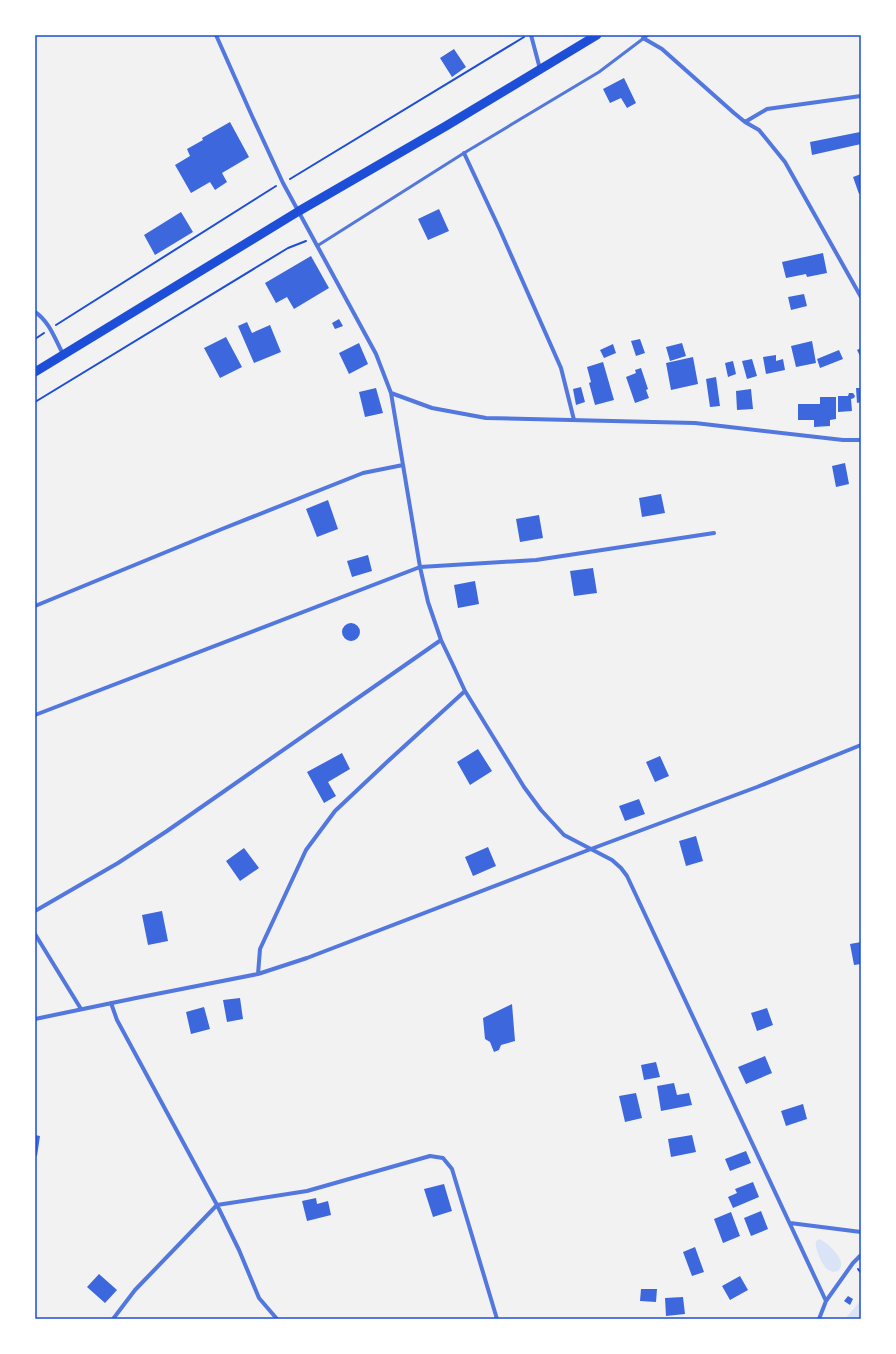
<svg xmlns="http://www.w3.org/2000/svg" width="896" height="1354" font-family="'Open Sans',sans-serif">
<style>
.green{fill:#dbe4f7}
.building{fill:#3d67dc}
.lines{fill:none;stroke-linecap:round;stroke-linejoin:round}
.path{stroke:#1d4ed8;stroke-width:2}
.service{stroke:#5277de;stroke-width:3}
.minor{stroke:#5277de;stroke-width:4}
.primary{stroke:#1d4ed8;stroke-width:9}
.neatline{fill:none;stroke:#1d4ed8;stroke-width:1.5}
</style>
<rect width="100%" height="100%" fill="#f2f2f2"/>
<path class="green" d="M819,1239c7,2 21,16 22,23 1,4 -1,7 -3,9l-5,1c-2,-1 -5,-2 -6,-3 -5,-4 -13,-22 -11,-28z
M861,1300v19h-16z"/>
<path class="building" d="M454,49l12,18 -14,10 -12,-19z
M624,78l12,25 -9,5 -6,-10 -11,5 -7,-14z
M230,122l19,35 -27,16 5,9 -12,8 -5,-8 -19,11 -16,-28 15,-9 -3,-7 16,-9 -1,-2z
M860,132l1,12 -49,11 -2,-13z
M861,174v19l-2,1 -6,-17z
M439,209l10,22 -21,9 -10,-21z
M181,212l12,20 -38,23 -11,-20z
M823,253l4,20 -20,4 -1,-3 -20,4 -4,-16z
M311,256l18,32 -35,21 -7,-12 -11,6 -11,-20z
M804,294l3,12 -16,4 -3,-13z
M339,319l4,7 -8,3 -3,-6z
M247,322l5,11 18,-8 11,27 -27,11 -16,-37z
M226,337l16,30 -22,11 -16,-30z
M640,339l5,14 -9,3 -5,-15z
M812,341l4,22 -20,4 -5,-21z
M359,343l9,21 -19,10 -10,-21z
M682,343l4,13 -16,5 -4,-14z
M613,344l3,9 -12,5 -4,-8z
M861,348v10l-4,-8z
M839,350l4,9 -23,9 -3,-9z
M776,355v6l7,-2 2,11 -19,4 -3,-17z
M693,357l5,27 -27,6 -5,-27z
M752,359l5,17 -10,3 -5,-18z
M733,361l3,13 -8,3 -3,-14z
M603,362l11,38 -19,5 -6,-22 2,-1 -4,-15z
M641,368l7,21 -2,1 3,8 -14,5 -9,-26 10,-4 -1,-3z
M716,377l4,29 -10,1 -4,-28z
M581,387l4,15 -9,3 -3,-16z
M376,388l7,25 -18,4 -6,-25z
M856,388h5v14l-4,1z
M751,389l2,20 -16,1 -1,-19z
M849,393h4l2,3 -1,2 -3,1 1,12 -14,1v-16h10z
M820,397h16v22l-6,1v6l-16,1v-7h-16v-16h22z
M845,463l4,21 -13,3 -4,-21z
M661,494l4,19 -23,4 -3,-19z
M328,500l10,29 -21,8 -11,-28z
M539,515l4,23 -23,4 -4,-23z
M368,555l4,16 -20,6 -5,-16z
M593,568l4,25 -23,3 -4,-25z
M475,581l4,23 -21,4 -4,-23z
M342 632a9 9 0 1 1 18 0a9 9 0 1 1-18 0Z
M478,749l14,22 -22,14 -13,-23z
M342,753l8,16 -22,13 8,14 -12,7 -17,-31z
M660,756l9,20 -14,6 -9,-20z
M639,799l6,15 -20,7 -6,-15z
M696,836l7,25 -17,5 -7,-25z
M488,847l8,19 -23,10 -8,-19z
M244,848l15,20 -19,13 -14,-20z
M162,911l6,30 -20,4 -6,-30z
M861,942v22l-7,1 -4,-21z
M240,998l3,21 -16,3 -4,-22z
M512,1004l3,37 -14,4 -2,5 -5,2 -4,-10 -5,-3 -2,-21z
M204,1007l6,22 -19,5 -5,-22z
M767,1008l6,17 -16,6 -6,-18z
M765,1056l7,17 -26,11 -8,-17z
M656,1062l4,15 -16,3 -3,-15z
M674,1083l3,12 12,-2 3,12 -31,6 -4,-25z
M636,1093l6,25 -17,4 -6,-26z
M803,1104l4,15 -21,7 -5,-15z
M35,1135l5,1 -3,20 -2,-1z
M692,1135l4,17 -25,5 -3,-18z
M746,1151l5,12 -21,8 -5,-12z
M753,1182l6,15 -26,11 -5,-11 9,-4 -2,-4z
M444,1184l8,27 -19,6 -9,-28z
M316,1198l1,6 11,-3 3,14 -24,6 -5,-20z
M761,1211l7,18 -17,7 -7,-18z
M731,1212l9,24 -17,7 -9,-24z
M695,1247l9,25 -12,4 -9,-24z
M99,1274l18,16 -12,13 -18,-16z
M740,1276l8,14 -18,10 -8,-14z
M641,1289h16l-1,13 -16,-1z
M848,1296l5,3 -3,6 -6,-4z
M683,1297l2,17 -19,2 -1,-18z"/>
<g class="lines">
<path class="path" d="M290,179l234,-142
M56,325l220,-139
M35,339l9,-6
M35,402l253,-154 18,-7
M858,1269l3,4"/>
<path class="service" d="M317,246l147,-93 135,-81 49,-37"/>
<path class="minor" d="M216,35l36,81 31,67 93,171 15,39 29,174 8,35 13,38 12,25 12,26 59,96 17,23 23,25 48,25 9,8 6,8 199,425
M531,35l9,34
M643,38l19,11 72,64 11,9 14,8 26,32 76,135
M745,122l22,-13 94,-13
M464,153l36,77 61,138 13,52
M35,312c14,9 20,27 28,42
M391,393l41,15 54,10 209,5 148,17h18
M35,606l187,-77 141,-56 40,-8
M35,715l385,-148 116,-7 178,-27
M35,911l83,-48 49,-32 274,-191
M35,934l46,75
M258,974l2,-25 46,-99 29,-39 52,-49 78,-71
M111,1003l6,17 100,185 22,45 20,48 18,21
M35,1019l101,-21 122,-24 49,-16 284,-109 166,-62 104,-42
M790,1223l71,9
M113,1319l22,-29 82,-85 90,-14 123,-35 13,2 9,11 45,150
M819,1319l7,-18 27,-38 8,-8"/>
<path class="primary" d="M35,372l264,-161 147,-85 151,-91"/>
</g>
<rect width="896" height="1354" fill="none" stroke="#ffffff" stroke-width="72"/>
<rect x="36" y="36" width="824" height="1282" class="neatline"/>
</svg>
